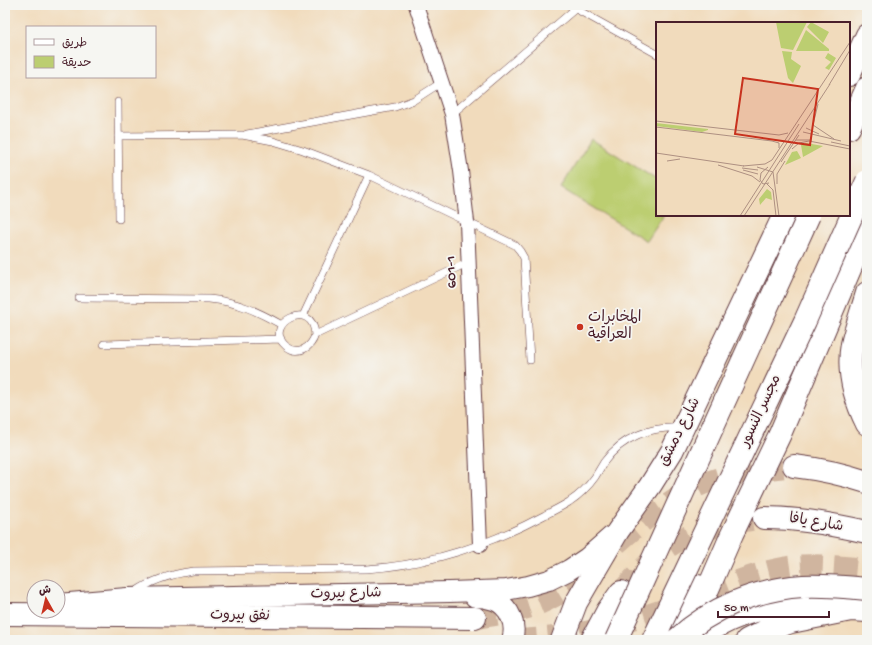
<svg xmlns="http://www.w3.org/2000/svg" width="872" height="645" font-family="'Gochi Hand','Playpen Sans Arabic',sans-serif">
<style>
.green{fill:#bcce71;stroke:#83764e}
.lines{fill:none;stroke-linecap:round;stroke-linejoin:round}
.primary-tunnel{stroke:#d0b59f;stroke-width:22;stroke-dasharray:22 11;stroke-linecap:butt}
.service-casing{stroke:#633b41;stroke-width:8}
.minor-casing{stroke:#633b41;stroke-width:16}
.secondary-casing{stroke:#633b41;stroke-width:22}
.primary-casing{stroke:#633b41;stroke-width:24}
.service{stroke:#fff;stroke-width:7}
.minor{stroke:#fff;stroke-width:14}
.secondary{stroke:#fff;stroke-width:20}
.primary{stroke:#fff;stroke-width:22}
.primary-bridge-casing{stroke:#633b41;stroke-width:24;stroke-linecap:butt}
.primary-bridge{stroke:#fff;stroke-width:22}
.poi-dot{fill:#c8321e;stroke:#f6f6f2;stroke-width:1.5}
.labels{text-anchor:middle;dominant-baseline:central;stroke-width:3.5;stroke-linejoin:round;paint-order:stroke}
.street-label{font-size:15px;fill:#4a1f2b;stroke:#f6f6f2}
.poi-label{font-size:15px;fill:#4a1f2b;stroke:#f6f6f2;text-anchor:start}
.inset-road{fill:none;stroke:#ae9082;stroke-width:1}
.view{fill:#c8321e;fill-opacity:0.15;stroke:#c8321e;stroke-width:2}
.inset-edge{fill:none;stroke:#4a1f2b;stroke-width:2}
</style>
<rect width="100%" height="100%" fill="#f6f6f2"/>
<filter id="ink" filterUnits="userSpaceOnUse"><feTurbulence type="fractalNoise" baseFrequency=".025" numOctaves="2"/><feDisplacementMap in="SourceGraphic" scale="8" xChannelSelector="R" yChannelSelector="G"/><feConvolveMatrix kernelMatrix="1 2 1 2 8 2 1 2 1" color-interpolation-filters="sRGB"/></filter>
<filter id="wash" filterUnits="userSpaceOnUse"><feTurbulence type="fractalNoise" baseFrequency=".012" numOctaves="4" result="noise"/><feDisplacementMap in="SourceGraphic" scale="16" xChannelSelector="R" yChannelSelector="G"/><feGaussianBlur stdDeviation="0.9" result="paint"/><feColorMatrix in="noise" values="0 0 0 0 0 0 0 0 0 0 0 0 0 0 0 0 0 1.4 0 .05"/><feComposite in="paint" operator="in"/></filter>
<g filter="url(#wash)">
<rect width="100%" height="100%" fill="#f1dbbc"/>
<path class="green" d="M591,139l66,41v35h7l-17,26 -86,-53z"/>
</g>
<g filter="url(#ink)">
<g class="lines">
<path class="primary-tunnel" d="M621,592c16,-17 32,-36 52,-48 27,-17 60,-21 91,-26
M475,618c26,-4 54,-7 78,-21 19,-10 35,-27 51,-42 30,-27 63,-56 101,-72 28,-11 59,-13 89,-17
M515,640c22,-1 45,-3 66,-7 32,-7 63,-16 93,-27 39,-14 73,-32 114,-39 23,-4 56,0 79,2"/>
<defs>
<path id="service" d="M569,5l88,49
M118,102l1,117
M452,114l123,-105 2,-4
M247,134l148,-27 19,-7 28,-18
M118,136l124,-1 31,6 30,9 66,25 146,70 5,6 4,7 6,102
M79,298l130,1c29,3 48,12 73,26
M303,316l66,-141
M315,335c-2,-39 -54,-10 -29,11 12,10 25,2 29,-11l154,-73
M104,344l177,-5
M135,592c17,-12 37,-18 58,-21l173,-2c63,-4 123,-24 179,-54 8,-4 16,-8 24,-13 9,-6 19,-15 26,-25 3,-5 6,-10 9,-15 18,-25 47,-36 77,-34"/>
<path id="minor" d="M416,5l36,109 9,57 6,51 13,323"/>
<path id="secondary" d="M475,597c6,0 13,1 19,3 16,6 23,25 18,40
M58,604l69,-6 323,-6 56,-2 22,-4 21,-6 20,-10 18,-12 25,-22"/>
<path id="primary" d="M849,75l18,-40
M849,128l18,-40
M867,293c-5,17 -11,34 -15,51 -5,27 3,56 15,80
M794,466c25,3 49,8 73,16
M764,518c35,0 68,6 103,14
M5,614l470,4
M688,635l44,-101 48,-100 87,-205
M562,640l14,-37 18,-31 24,-41 32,-45 22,-35 112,-236
M592,640l16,-30 13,-18
M665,640l13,-23 20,-31
M697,640c54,-40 91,-34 154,-30
M747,640l18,-9 26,-9 60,-12 16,1"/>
</defs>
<use href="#service" class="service-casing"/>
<use href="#minor" class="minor-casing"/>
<use href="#secondary" class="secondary-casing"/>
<use href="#primary" class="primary-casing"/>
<use href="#service" class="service"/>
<use href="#minor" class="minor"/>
<use href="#secondary" class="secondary"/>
<use href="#primary" class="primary"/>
<defs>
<path id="primary-bridge" d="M616,640l193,-425
M653,640l152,-319 62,-140
M676,640c35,-32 80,-51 127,-54 21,-1 43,1 64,3"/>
</defs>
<use href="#primary-bridge" class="primary-bridge-casing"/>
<use href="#primary-bridge" class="primary-bridge"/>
</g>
</g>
<circle class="poi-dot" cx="580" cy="327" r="4"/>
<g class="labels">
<g class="street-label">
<text transform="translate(452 272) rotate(-92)">601-1</text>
<text transform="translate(761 411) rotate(-65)">مجسر النسور</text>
<text transform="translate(680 432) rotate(-63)">شارع دمشق</text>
<text transform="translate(816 523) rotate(9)">شارع يافا</text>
<text transform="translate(346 594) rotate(-1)">شارع بيروت</text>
<text transform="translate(240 616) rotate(1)">نفق بيروت</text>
</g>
<g class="poi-label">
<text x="588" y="318">المخابرات<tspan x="588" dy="17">العراقية</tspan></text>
</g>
</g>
<g transform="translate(656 22)">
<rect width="194" height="194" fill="#f1dbbc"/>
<path d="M120,0h31l-14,28 -12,-2zM155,0l18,10 -6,11 -16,-16zM150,8l23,19v2h-33zM126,29l10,1 -1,7 10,7 -8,17 -5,-5zM172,31l8,5 -7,12 -4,-2 6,-6 -6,-4zM0,101l52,6v1l-6,2 -46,-6zM150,121l17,3 -20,11 -2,-12zM141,129l4,7 -16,7 7,-13zM111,167l4,3 1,8 -6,-2 -6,7 -1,-6z" fill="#bcce71"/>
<path class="inset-road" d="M173,63l21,-35M162,82l-5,21 21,14M0,99l123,14 9,-2M0,105l116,14 7,2v5M150,106l13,6M147,110l38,9M140,118h16M175,120l19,4M136,127l7,-6 10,-2 41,8M0,131l88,13M11,139l13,-2M125,140l18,-27M62,143l34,11 8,6M87,144l22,-2 7,-4 78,-118M101,145l16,5 6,44M112,145l-7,6 -1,7 3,4 6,-1M86,146l16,2M87,148l15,4M111,162l6,6 3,26M121,162v-10l8,-13M84,194l59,-92M88,194l86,-132"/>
<path class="view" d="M87,56l75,11 -8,56 -75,-11z"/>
<rect width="194" height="194" class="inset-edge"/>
</g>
<rect width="872" height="645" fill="none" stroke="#f6f6f2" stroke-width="20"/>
<rect x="26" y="26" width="130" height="52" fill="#f6f6f2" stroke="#b1a0a2"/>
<rect x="34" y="39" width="20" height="6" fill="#ffffff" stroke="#b1a0a2"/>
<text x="62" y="46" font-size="12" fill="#4a1f2b">طريق</text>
<rect x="34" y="56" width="20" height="12" fill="#bcce71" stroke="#b1a0a2"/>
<text x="62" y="66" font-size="12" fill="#4a1f2b">حديقة</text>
<g transform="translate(46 599) rotate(352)"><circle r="19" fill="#f6f6f2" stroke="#b1a0a2"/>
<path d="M0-3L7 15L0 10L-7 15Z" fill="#c8321e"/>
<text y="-6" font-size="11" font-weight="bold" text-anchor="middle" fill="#4a1f2b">ش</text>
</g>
<path d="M718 611v6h111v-6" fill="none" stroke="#4a1f2b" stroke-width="2"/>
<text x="724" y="611" font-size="12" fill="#4a1f2b" stroke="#f6f6f2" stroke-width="3" paint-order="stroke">50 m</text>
</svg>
